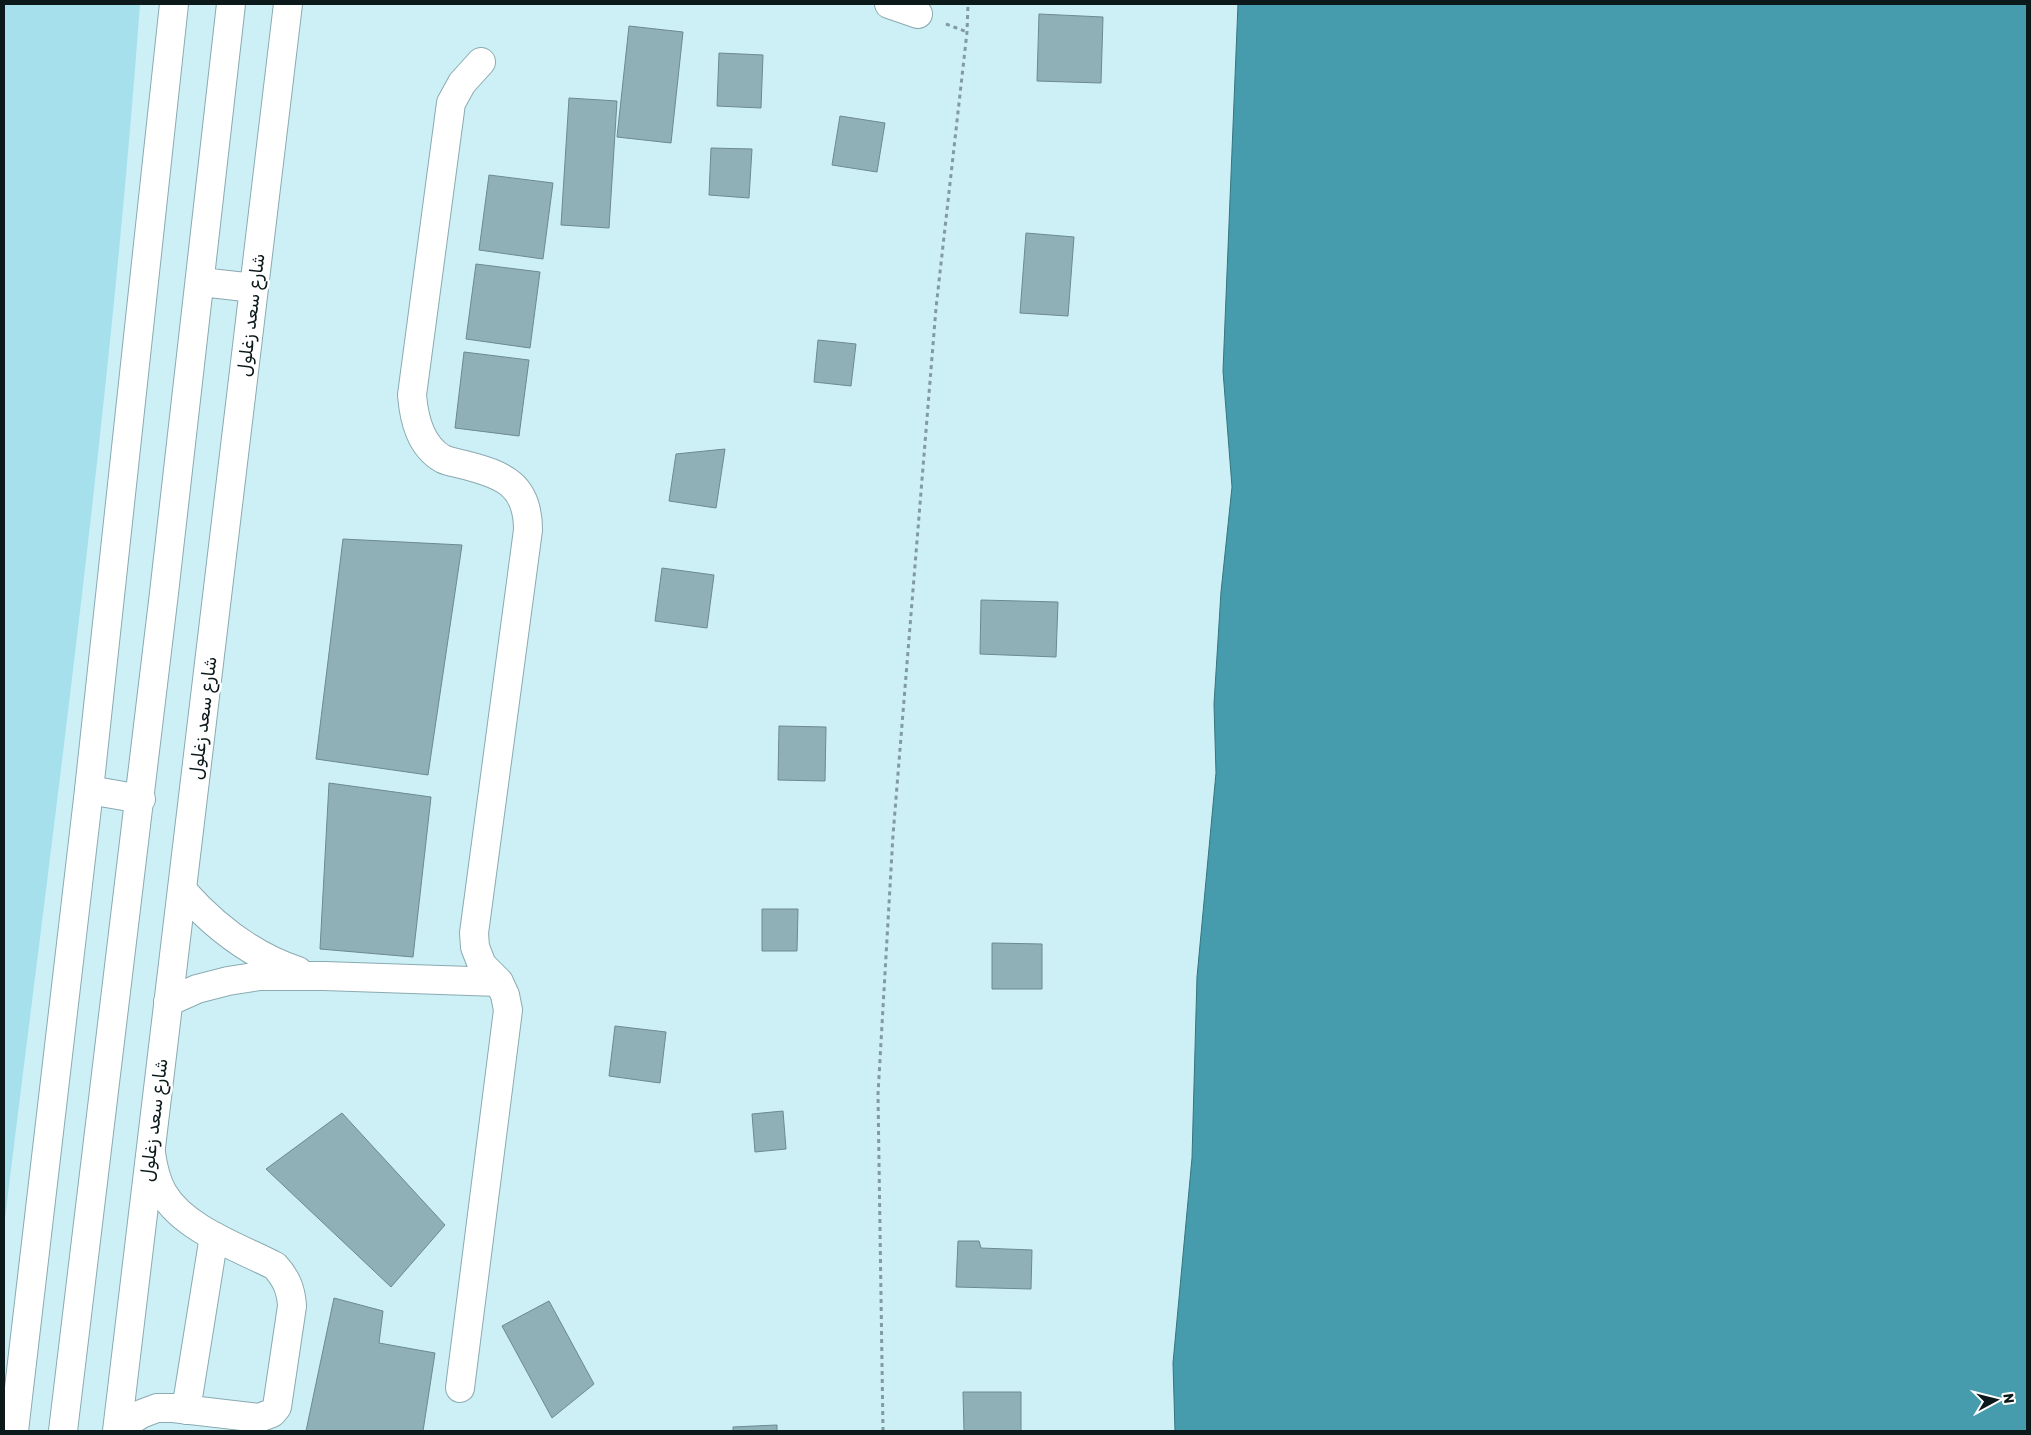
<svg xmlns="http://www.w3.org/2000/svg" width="2031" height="1435" font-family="Rubik,'Noto Sans Arabic',sans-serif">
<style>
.green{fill:#a5e0ec}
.water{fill:#469cac;stroke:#357580}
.building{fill:#90b0b7;stroke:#6b8a91}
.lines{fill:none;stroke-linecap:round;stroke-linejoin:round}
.minor-casing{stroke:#8aaab1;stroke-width:30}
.major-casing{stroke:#8aaab1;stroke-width:30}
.path{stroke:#819ba0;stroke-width:3;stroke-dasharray:4 4;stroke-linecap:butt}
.minor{stroke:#fff;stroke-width:28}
.major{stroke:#fff;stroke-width:28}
.labels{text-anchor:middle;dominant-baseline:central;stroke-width:5;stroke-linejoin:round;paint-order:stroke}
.street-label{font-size:18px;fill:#0c191b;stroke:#fff}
</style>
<rect width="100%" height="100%" fill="#cdeff6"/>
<path class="green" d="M4,4h136c-30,409 -86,815 -136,1222z"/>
<path class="water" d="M1238,4h789v1427h-852l-2,-68 19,-205 5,-181 19,-204 -2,-69 7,-112 11,-105 -9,-116z"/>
<path class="building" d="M1039,14l64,3 -2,66 -64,-2z
M629,26l54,6 -12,111 -54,-6z
M719,53l44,2 -2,53 -44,-2z
M569,98l48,3 -8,127 -48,-3z
M840,116l45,7 -8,49 -45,-7z
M711,148l41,1 -3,49 -40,-3z
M489,175l64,8 -10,76 -64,-9z
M1026,233l48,4 -6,79 -48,-3z
M476,264l64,8 -10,76 -64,-9z
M818,340l38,4 -5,42 -37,-4z
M464,352l65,8 -10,76 -64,-8z
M725,449l-9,59 -47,-7 7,-47z
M343,539l119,6 -34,230 -112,-16z
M662,568l52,7 -7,53 -52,-7z
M981,600l77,2 -2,55 -76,-3z
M779,726l47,1 -1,54 -47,-1z
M329,783l102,14 -18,160 -93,-8z
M762,909h36l-1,42h-35z
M992,943l50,1v45h-50z
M615,1026l51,6 -6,51 -51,-7z
M783,1111l3,38 -31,3 -3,-38z
M342,1113l103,112 -54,62 -125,-118z
M958,1241h21l2,7 51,2 -1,39 -75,-2z
M334,1298l49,13 -4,32 56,10 -12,78h-117z
M549,1301l45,83 -42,34 -50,-92z
M963,1392h58v39h-57z
M777,1425v6h-44v-4z"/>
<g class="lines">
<defs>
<path id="minor" d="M889,4l29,10
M183,891c32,36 69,65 115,80
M168,1002l29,-13 31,-8 32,-5h64l175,6
M460,1388l48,-378 -3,-15 -6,-13 -17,-17 -7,-18 -1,-14 54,-403c0,-45 -24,-55 -63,-65 -7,-2 -16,-3 -22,-6 -23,-13 -29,-40 -31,-64l39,-292 11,-20 19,-21
M186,1410l28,-174
M14,1431l75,-641 85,-786
M121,1431l9,-10 11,-7 16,-6h16l86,10 13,-5 5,-6 15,-101c-1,-17 -6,-28 -17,-40 -37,-19 -91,-37 -112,-73 -7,-12 -10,-26 -12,-40"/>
<path id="major" d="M201,282l53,6
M89,790l52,9
M63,1431c58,-475 116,-951 168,-1427
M117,1431l171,-1427"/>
</defs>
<use href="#minor" class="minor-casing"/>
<use href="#major" class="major-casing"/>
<path class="path" d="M946,24l21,8
M883,1431l-5,-337 15,-259 43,-527 31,-276 1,-28"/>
<use href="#minor" class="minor"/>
<use href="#major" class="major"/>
</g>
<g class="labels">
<g class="street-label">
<text transform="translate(251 315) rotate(-83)">شارع سعد زغلول</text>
<text transform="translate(203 718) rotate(-83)">شارع سعد زغلول</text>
<text transform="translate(154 1120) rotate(-83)">شارع سعد زغلول</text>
</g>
</g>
<rect width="2031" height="1435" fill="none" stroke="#0c191b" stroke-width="10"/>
<g transform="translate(1996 1400) rotate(83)" stroke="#ffffff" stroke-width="4" paint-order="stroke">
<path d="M0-4L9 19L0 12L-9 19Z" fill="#0c191b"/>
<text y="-8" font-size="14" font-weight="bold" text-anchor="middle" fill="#0c191b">N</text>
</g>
</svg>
